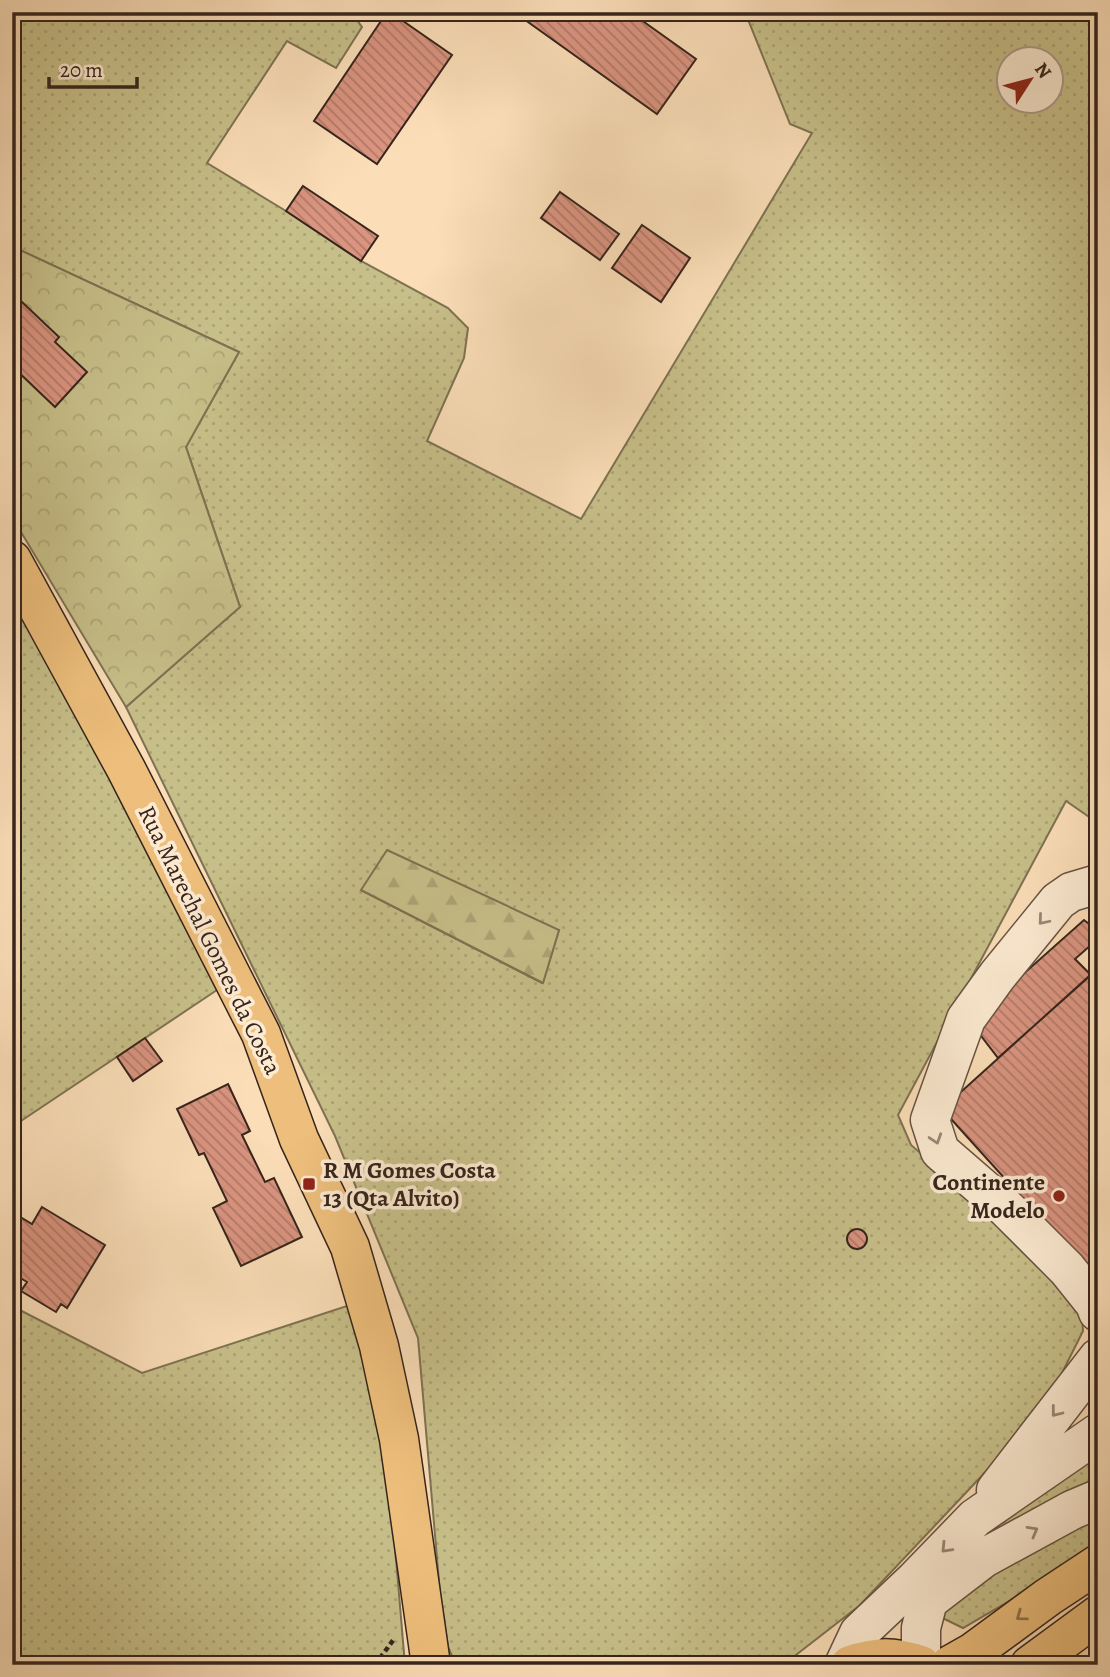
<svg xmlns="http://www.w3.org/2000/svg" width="1110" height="1677" font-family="Alegreya,serif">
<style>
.grass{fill:url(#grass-dots);stroke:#7e7252;stroke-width:2;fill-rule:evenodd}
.forest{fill:url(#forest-firs);stroke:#7e7252;stroke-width:2}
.park{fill:url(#park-crowns);stroke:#7e7252;stroke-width:2}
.building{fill:url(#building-back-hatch);stroke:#36251c;stroke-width:2}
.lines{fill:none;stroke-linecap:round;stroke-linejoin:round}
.minor-casing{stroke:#675343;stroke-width:41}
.major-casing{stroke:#36251c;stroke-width:41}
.path{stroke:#36251c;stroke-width:4.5;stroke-dasharray:5 3.5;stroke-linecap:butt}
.minor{stroke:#fcead1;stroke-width:38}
.major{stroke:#eebf7c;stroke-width:38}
.oneway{stroke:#998876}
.oneway2{stroke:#92724c}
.poi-dot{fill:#8f2418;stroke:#fcead1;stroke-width:2.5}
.labels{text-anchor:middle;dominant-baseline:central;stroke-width:7;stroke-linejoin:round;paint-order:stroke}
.street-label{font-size:24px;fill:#36251c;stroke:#fcead1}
.poi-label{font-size:24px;font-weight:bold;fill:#36251c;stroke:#fcead1;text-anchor:start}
</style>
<defs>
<pattern id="grass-dots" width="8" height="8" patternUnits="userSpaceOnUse" patternTransform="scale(1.75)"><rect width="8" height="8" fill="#c7bf89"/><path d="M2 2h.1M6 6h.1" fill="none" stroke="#aca476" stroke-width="1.8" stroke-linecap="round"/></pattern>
<pattern id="forest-firs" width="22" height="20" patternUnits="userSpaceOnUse" patternTransform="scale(1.75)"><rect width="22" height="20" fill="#c7bf89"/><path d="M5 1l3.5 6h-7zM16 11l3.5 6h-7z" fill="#aca476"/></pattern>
<pattern id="park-crowns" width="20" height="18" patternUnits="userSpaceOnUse" patternTransform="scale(1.75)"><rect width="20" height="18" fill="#c7bf89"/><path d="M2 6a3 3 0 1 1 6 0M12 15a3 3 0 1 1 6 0" fill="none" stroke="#aca476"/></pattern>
<pattern id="building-back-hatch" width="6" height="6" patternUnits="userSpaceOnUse" patternTransform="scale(1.75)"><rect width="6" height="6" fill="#da9480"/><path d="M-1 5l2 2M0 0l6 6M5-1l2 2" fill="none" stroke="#b27968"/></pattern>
</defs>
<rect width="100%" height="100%" fill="#fbdeb8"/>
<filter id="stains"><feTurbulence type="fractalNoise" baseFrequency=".00286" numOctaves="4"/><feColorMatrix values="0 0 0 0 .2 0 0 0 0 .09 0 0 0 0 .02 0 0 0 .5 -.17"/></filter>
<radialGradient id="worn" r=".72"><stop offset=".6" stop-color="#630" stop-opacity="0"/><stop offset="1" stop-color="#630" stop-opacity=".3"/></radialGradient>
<path class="grass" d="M12,12h339l11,15 -26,41 -49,-27 -80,122 79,48 75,50 87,47 20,20 -4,30 -37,83 154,78 231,-386 -22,-9 -45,-112h353v809h-3l-29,-20 -168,314 13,30 86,74 85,96 1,16 -26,52 -64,81 -134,142 -76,59h-327l-8,-18 -8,-54 -22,-255 -83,-202 -209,-429 114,-100 -54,-160 53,-95 -219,-102 -8,10zM1009,60h41v42h-41zM361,890l198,40 -16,52 -1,1z
M12,599l94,165 111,226 -205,137z
M353,1304l37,184 15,177h-292l-5,-3 -4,3h-92v-359l130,67z
M1098,1445v42l-112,58 -5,-10z
M1098,1513v36l-135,79 -29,-14 30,-26z"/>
<path class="forest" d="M387,850l172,80 -16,53 -182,-93z"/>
<path class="park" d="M20,250l219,102 -53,95 54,160 -114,100 -114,-190v-257z"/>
<path class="building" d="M387,12h3l62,43 -75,109 -63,-43z
M514,12h116l66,47 -39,55z
M303,186l75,50 -17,25 -75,-50z
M560,192l59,42 -19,26 -59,-42z
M642,225l48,33 -29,44 -49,-34z
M22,302l37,35 -4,5 32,30 -32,35 -43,-41v-63l5,4z
M1084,920l14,11 -7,14 -16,14 16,16 -93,83 -23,-30 18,-27z
M1098,968v314l-156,-173z
M145,1038l17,23 -29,20 -16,-24z
M228,1084l22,47 -8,4 23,47 9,-4 28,59 -61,29 -28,-58 14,-7 -23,-48 -5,2 -22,-46z
M42,1207l63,38 -38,63 -6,-4 -5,8 -35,-21 6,-9 -15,-9v-61l20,12z
M847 1239a10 10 0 1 1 20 0a10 10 0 1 1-20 0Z"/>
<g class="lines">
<defs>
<path id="minor" d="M1098,884l-27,8 -13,9 -61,75 -31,43 -36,101 10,31 67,58 60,60 28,35 3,8
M996,1490l102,-132
M844,1665l15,-32 56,-53 60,-62 123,-85
M921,1665v-37l7,-27 56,-43 88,-48 26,-11"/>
<path id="major" d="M12,560l114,209 135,265 38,105 51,108 29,99 20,93 32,226
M850,1665c28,-9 43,-9 71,0
M950,1665l23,-13 75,-55 50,-33
M1030,1665l68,-50"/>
</defs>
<use href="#minor" class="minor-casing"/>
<use href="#major" class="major-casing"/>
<path class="path" d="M375,1665l19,-26"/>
<use href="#minor" class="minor"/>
<use href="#major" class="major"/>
</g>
<defs><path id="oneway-chevron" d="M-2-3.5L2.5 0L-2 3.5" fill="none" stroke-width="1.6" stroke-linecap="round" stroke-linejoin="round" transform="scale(1.75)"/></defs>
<g class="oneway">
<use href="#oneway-chevron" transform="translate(1043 920) rotate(130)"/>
<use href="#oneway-chevron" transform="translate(936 1139) rotate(72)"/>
<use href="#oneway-chevron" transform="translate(1056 1412) rotate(128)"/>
<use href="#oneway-chevron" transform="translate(1033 1531) rotate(-29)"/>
<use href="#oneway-chevron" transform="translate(946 1548) rotate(134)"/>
</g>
<use class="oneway2" href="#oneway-chevron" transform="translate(1021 1616) rotate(144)"/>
<g class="poi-dot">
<rect x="302" y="1177" width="14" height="14" rx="3.5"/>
<circle cx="1059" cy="1196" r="7"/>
</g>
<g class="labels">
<g class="street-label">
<text transform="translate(210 940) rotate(64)">Rua Marechal Gomes da Costa</text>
</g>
<g class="poi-label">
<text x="323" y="1170">R M Gomes Costa<tspan x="323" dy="28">13 (Qta Alvito)</tspan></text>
<text x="1045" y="1182" text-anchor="end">Continente<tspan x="1045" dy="28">Modelo</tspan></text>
</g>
</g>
<rect width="1110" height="1677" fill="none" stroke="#fbdeb8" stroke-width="42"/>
<rect x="14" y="14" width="1082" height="1649" fill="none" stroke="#36251c" stroke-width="3.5"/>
<rect x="21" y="21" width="1068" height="1635" fill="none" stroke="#36251c" stroke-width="2"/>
<g transform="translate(1030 80) rotate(54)"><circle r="33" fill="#fcead1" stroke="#ad9b89" stroke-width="2"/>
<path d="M0-5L12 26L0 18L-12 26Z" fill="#8f2418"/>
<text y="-10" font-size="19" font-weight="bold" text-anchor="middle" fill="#36251c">N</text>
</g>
<path d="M49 77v10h88v-10" fill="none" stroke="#36251c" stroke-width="3.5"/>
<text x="60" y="77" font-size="21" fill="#36251c" stroke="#fcead1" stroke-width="5" paint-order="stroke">20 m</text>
<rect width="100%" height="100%" filter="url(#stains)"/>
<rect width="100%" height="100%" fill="url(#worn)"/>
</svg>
